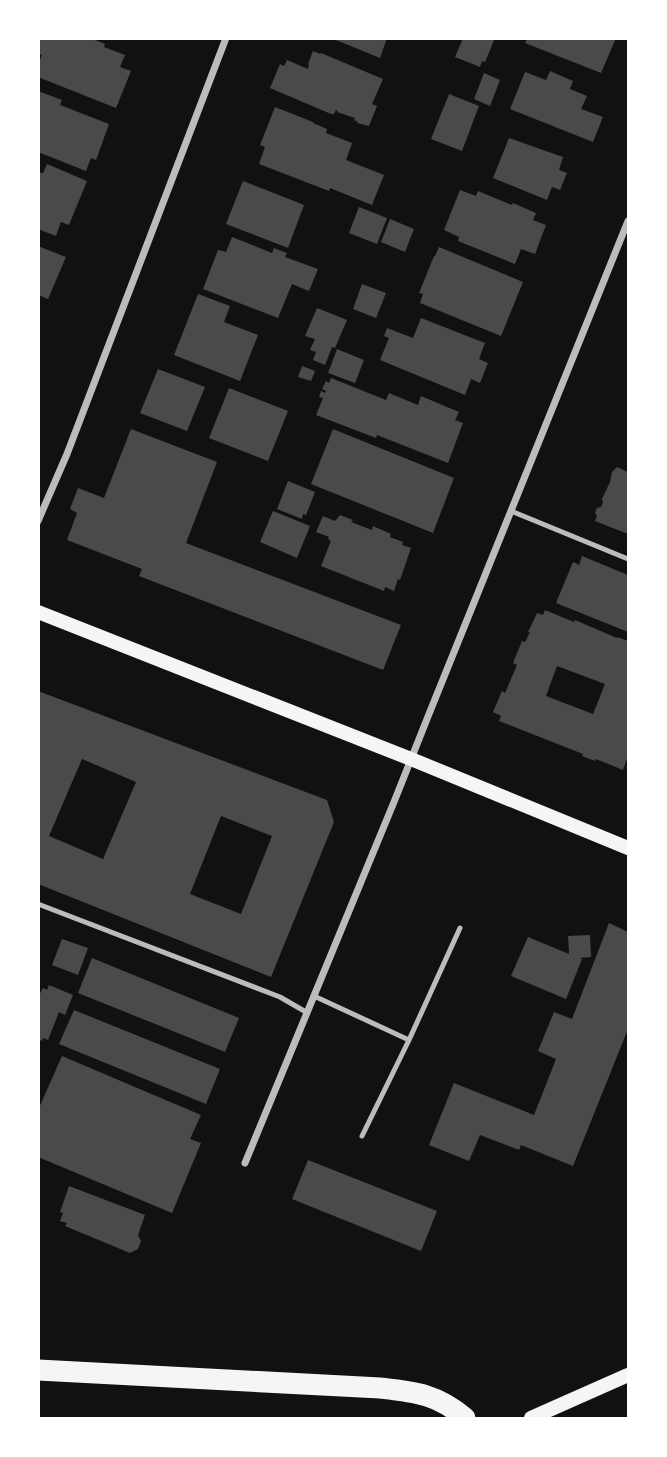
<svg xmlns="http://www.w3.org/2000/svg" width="667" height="1457" font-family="Barlow,sans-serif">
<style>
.building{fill:#4a4a4a;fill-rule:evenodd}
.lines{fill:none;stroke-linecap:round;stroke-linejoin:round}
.service{stroke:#bcbcbc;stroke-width:5}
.minor{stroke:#bcbcbc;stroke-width:7}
.secondary{stroke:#f5f5f5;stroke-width:14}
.motorway{stroke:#f5f5f5;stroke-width:21}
</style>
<rect width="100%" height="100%" fill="#111"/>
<path class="building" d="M38,38h52l15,6 -1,3 21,8 -5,12 11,4 -15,37 -78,-31v-13l4,-9 -4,-1z
M331,38h56l-7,20z
M463,38h32l-10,24 -3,-1 -2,6 -25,-10z
M527,38h89l-15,35 -76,-30z
M313,51l7,3 1,-1 62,26 -11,25 5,2 -8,20 -12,-3 1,-1 -4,-2 1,-2 -18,-6 1,-1 -2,-1 -2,4h-3l-61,-26 10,-24 4,2 3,-6 21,9 1,-4 -1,-1z
M550,71l23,10 -3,8 17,7 -6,13 22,8 -10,25 -83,-33 15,-37 21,8z
M484,73l16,7 -10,26 -16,-7z
M38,91l24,9 -2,5 49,19 -13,36 -5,-2 -5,13 -48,-19z
M449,94l30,12 -17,45 -31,-12z
M275,107l38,15v1l14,6 -1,4 26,10 -6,17 38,15 -12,30 -42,-17 -1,3 -70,-27 6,-17 -5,-2z
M509,138l54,19 -4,13 8,3 -7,17 -8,-3 -5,13 -54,-22z
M47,164l40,17 -18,44 -8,-3 -5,14 -18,-7v-57l5,1z
M243,181l61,24 -16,43 -62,-24z
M460,190l16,6 2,-5 34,14 1,-2 23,10 -3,7 13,5 -11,29 -14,-5 -6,15 -57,-23 1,-4 -15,-7z
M359,207l28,11 -10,26 -28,-11z
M390,219l24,10 -9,23 -24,-10z
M232,237l40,16 2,-5 13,5 -2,4 33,12 -9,22 -17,-7 -14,34 -75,-29 15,-39 8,2z
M38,246l28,11 -18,42 -10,-4z
M439,247l84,35 -22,54 -81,-33 3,-9 -4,-1 15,-37h1z
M362,284l24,9 -10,25 -23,-9z
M198,294l32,12 -6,16 34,13 -18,46 -66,-26z
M317,308l30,12 -12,28 -3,-1 -7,18 -12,-5 3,-8 -6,-2 5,-11 -10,-3z
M421,318l64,25 -6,16 9,4 -8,20 -9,-4 -6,16 -85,-35 9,-22 -5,-2 3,-8 26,10z
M337,349l27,11 -9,23 -27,-10z
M302,366l13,5 -4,10 -13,-4z
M158,369l47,18 -18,44 -47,-18z
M331,378l55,22 3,-7 29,12 3,-9 38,16 -4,8 8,3 -15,40 -71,-28 -1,3 -60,-23 7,-17 -4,-1 2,-6 4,2 1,-2 -4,-2 4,-8 3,2z
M229,388l59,23 -20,50 -59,-23z
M131,429l86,33 -31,81 215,82 -18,45 -244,-94 3,-7 -75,-29 10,-27 -7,-4 8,-21 26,10z
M333,429l121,49 -21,55 -122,-49z
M617,467l11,5v62l-33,-13 2,-5 -2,-3 2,-5 4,-1 2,-5 -1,-3 8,-17 2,-10z
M288,481l27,11 -9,23 -3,-1 -1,5 -25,-10z
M273,511l37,15 -13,32 -37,-16z
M340,515l13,5 -2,2 21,8 1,-4 18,8 -1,3 13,5 -1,3 9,3 -11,32 -2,-1 -4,12 -9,-4 -1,4 -63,-25 10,-25 -3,-2 1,-2 -13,-5 7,-16 12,5z
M582,556l46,19v57l-72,-29 17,-41 6,3z
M545,610l29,12 1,-2 42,18v-1l11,4v115l-5,14 -27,-11 -1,2 -13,-5 1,-2 -84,-33 2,-5 -8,-4 9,-21 3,2 12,-28 -4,-2 9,-22 3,1 5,-10h-2l9,-19 6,2zM557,666l48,18 -12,30 -47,-18z
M38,691l289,109 7,22 -63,155 -233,-93zM82,759l54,23 -33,77 -54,-23zM221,816l51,20 -31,78 -51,-20z
M609,923l19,9v97l-55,137 -52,-21 -2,5 -39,-15 -11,26 -40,-16 25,-62 80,32 22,-56 -18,-8 16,-39 18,7z
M590,935l1,22 -12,1 3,1 -16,40 -55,-23 17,-39 41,17 -1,-18z
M62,939l26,9 -10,27 -26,-10z
M92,958l147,60 -14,34 -147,-59z
M49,985l24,10 -8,20 -6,-3 -11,28 -5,-2 -1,3 -4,-2v-42l5,-9 4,2z
M74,1010l146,59 -14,35 -147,-60z
M62,1056l139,59 -11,24 11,4 -29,70 -134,-56v-47z
M308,1160l129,51 -16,40 -129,-52z
M69,1186l76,29 -7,20 3,6 -3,8 -8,4 -65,-27 2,-3 -7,-2 3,-8 -3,-1z"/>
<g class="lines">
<path class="service" d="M511,511l117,48
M38,904l242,93 26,15
M314,996l95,44 -47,96
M409,1040l51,-112"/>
<path class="minor" d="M38,521l29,-67 159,-416
M245,1163l149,-361 35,-88 199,-493"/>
<path class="secondary" d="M38,612l373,147 217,89
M531,1418l97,-43"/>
<path class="motorway" d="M38,1370l342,18c35,4 57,6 85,30"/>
</g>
<rect width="667" height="1457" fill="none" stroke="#ffffff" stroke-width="80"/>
</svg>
